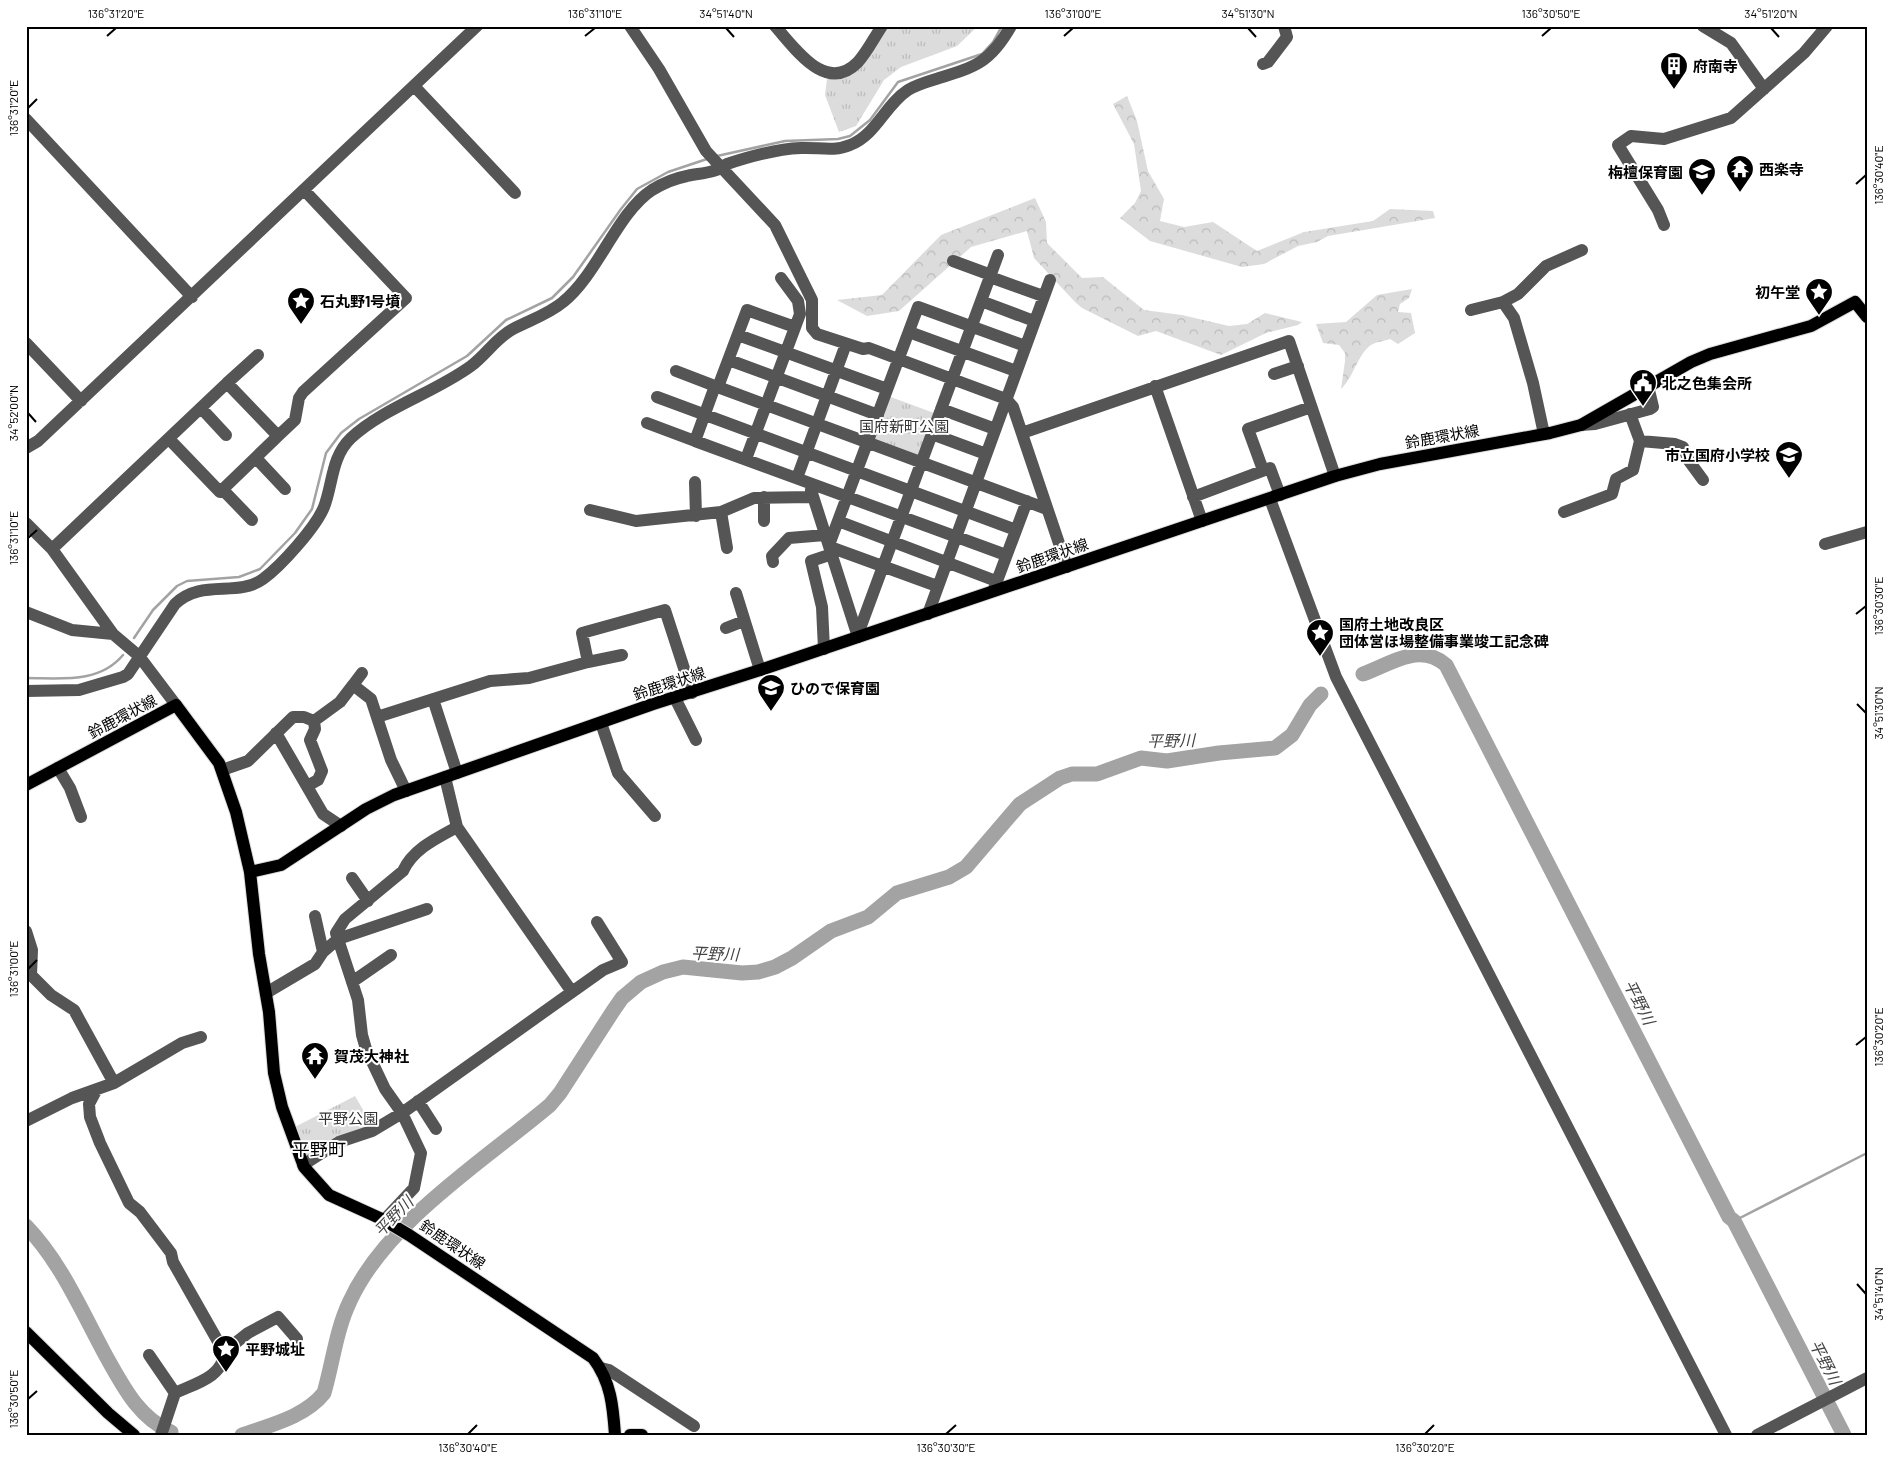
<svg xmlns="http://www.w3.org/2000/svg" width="1893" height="1461" font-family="Barlow,'Noto Sans JP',sans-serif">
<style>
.grass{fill:url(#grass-tufts)}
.forest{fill:url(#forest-crowns)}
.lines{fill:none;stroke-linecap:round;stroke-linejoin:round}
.stream{stroke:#a3a3a3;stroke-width:2.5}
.river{stroke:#a3a3a3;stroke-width:15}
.major-casing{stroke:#dbdbdb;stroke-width:14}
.minor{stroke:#555;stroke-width:12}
.major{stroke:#000;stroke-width:12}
.ticks{fill:none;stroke:#000;stroke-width:2}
.labels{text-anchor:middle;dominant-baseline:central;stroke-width:4;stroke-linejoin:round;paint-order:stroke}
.poi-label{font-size:15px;font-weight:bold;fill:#000;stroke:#fff;text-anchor:start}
.park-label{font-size:15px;fill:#333;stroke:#fff}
.street-label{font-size:15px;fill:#000;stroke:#fff}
.water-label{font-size:16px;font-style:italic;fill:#444;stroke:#fff}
.quarter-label{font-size:18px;fill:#000;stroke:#fff}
.neatline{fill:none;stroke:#000;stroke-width:2}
.ticks-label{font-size:12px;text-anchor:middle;fill:#000}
</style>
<defs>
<pattern id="grass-tufts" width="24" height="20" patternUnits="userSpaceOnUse" patternTransform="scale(1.25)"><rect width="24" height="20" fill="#dcdcdc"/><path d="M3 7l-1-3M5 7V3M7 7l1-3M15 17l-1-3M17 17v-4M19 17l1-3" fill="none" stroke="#bbb"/></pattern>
<pattern id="forest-crowns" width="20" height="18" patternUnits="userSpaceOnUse" patternTransform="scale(1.25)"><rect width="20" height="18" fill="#dcdcdc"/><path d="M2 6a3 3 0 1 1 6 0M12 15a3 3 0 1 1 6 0" fill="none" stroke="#bbb"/></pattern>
</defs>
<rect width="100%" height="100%" fill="#fff"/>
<path class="grass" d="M888,26h90l-21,20 -56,21 -17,13 -28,46 -17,6 -14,-37 2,-16c32,0 46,-29 61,-53z
M888,396l46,17 -14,41 -4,2 -43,-16z
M355,1096l18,31 -68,35 -12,-34z"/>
<path class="forest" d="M1127,96l10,25 11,50 16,28 -4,22 24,6 29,-5 44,29 47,-19 69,-11 17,-12 43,2 2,7 -107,18 -11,6 -19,4 -34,18 -22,3 -92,-26 -30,-23 15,-15 6,-12 -7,-47 -21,-40z
M1035,198l11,24 1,21 35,35 21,-1 41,33 38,5 47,11 18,-2 18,-11 37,9 -4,3 -32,8 -45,22 -65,-24 -18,5 -56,-28 -7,-6 -41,-44 -7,-27 -56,16 -72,64 -32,5 -30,-16 45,-5 59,-60z
M1412,289l-3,9 -9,6 -2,8 13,1 4,20 -17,11 -8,-5c-6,2 -14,3 -19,6 -14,10 -17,32 -30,44l4,-28v-8l-6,-8 -16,-2 -7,-19 30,-2 31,-27z"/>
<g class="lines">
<path class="stream" d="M717,156l68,-15 53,-2 12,-3 20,-16 28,-38 84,-28 11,-12 9,-16
M134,638l19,-28 24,-24 10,-5 52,-4 21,-8 35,-36 17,-24 14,-56 15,-20 18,-14 108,-63 39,-36 46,-22 21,-21 48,-68 16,-20 31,-17 39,-13
M26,678c34,0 73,6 97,-23
M1734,1221l133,-68"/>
<path class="river" d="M1363,674c30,-11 57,-32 83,-9l283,552 5,4 110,214
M26,1226c35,36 56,86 80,130 17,30 32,61 65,76v3
M242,1435c28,-10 63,-18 82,-42 9,-31 12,-63 26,-92 36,-79 135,-141 200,-196l10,-12 53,-82 9,-13 19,-16 22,-10 20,-5 59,6 16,-1 17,-5 17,-9 39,-27 37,-14 29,-24 52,-16 17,-10 54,-63 40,-26 12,-4h25l44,-16 26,3 52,-8 56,-5 17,-13 18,-30 11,-11"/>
<defs>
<path id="major" d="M26,785l150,-80 43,58 17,49 14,60 9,82 10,58 5,61 8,34 22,60 25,28 55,25 25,15 184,123c18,24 20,48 22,77
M250,872l31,-7 85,-56 28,-14 259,-91 107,-34 575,-194 45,-12 170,-31 31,-8 110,-63 19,-8 101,-28 44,-24 12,15
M26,1332l82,81 26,22
M630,1435h12"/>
</defs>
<use href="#major" class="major-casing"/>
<path class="minor" d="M630,26l29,43 47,82 69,74 37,75v28l5,6 46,15 6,-1 137,51 7,8 54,160
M775,26c20,22 51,69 83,36 9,-10 16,-24 24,-36
M1703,26l28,17 33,46
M1263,64l5,-2 19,-25 -3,-11
M415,87l100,106
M26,119l166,178
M1664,225l-6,-15 -40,-65 13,-9 33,3 67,-21 73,-65 23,-27
M953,261l38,14
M990,277l53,19
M981,301l53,20
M1471,310l32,-8
M909,332l107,39
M738,335l149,54
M26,343l55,58
M729,360l149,55
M676,371l39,15
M1274,374l24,-8
M227,383l31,-28
M1155,386l47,135
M718,387l29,-77 48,17
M657,397l359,133
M201,408l25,27
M941,409l54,20
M1630,414l10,27 35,3 8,3 6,14 14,19
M647,423l48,18
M1581,425l14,-1 55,-15 3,-2 -5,-21
M1022,433l267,-92 46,135
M932,434l54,20
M1544,434l-11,-51 -19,-65 -11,-16 15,-8 28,-28 36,-16
M169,439l51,53 58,-56
M26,448l12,-7 439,-415
M256,458l29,31
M746,459l54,-145 -2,-13 -17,-23
M1263,470l-15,-41 63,-22
M797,478l49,-134
M695,482l1,34
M223,490l29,30
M811,490l47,147
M764,497v24
M1193,497l77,-29 10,27
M1270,499l66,178 390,758
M590,510l46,11 85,-9 33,-14 59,-1
M721,512l6,36
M1564,512l48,-18 4,-15 17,-9 7,-29
M838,521l158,60
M26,523l26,26 61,85 26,22 37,49
M1825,544l42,-12
M829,545l89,-238 107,39
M830,547l107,39
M52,549l175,-166 51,53 17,-16 4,-22 4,-6 103,-94 -102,-108
M1006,555l-311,-114 20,-55 332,123
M773,562l-1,-6 17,-18 36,-3
M994,589l33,-88
M736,593l24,77
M26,612l46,18 41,4
M928,614l122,-334
M726,628l18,-7
M858,634l140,-379
M824,649l-2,-42 -11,-46 21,-7
M588,662l34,-7
M353,685l9,-12
M26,691l53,-1 44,-13 5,-3 47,-70c27,-26 62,-6 88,-25 18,-13 53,-52 61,-72 9,-23 7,-50 27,-69 34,-31 83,-45 120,-72 15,-11 25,-28 42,-37 17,-9 36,-15 50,-27 35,-28 54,-89 89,-112 10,-6 24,-12 35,-14 13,-3 29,-3 40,-12 24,-8 48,-15 74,-16 17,-1 33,4 49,-3 26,-10 35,-40 58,-55 8,-5 18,-8 28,-11 39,-12 54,-16 75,-53
M675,698l21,42
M433,699l24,74
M377,717l113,-36 39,-3 59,-16 -6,-29 83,-23 27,83
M601,723l17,50 37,43
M276,733l47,81 18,12
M58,768l12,20 11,29
M222,770l26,-9 45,-44h11l10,4 26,-19 13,-17 18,14 20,61 15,31
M307,786l11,-6 4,-9 -12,-31 5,-11 -1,-8
M352,878l16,23
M315,916l8,36
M26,931l6,19 -1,25 20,20 23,15 40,73
M352,982l39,-27
M572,992l31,-22 19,-8 -25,-40
M266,993l49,-29 8,-12 15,-13 -2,-6 9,-14 58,-48c10,-22 34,-33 54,-44
M97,1089l-8,15 1,13 10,26 29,60 11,9 31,41 2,9 51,90c0,25 -30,32 -49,41l-14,42
M418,1101l18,28
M26,1121l46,-23 42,-15 68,-40 19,-6
M303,1165l36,-23 33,-11 30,-18 170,-121 -115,-165 -12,-50
M384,1220l30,-32 7,-35 -19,-40 -17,-24 -19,-40 -4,-14 -4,-35 -20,-61 89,-30
M224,1352l24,-19 30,-16 19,22
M149,1355l26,38
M601,1368l8,2 85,56
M1757,1435l110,-57"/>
<use href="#major" class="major"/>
</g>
<path class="ticks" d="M726,28l8,9M1248,28l8,9M1771,28l8,9M107,36l9,-8M585,36l10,-8M1064,36l9,-8M1542,36l9,-8M28,108l9,-9M1856,184l10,-9M28,413l8,9M28,538l9,-8M1856,614l10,-8M1857,704l9,9M28,969l9,-9M1856,1045l10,-8M1857,1284l9,10M28,1399l9,-8M468,1434l9,-9M946,1434l10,-9M1425,1434l9,-9"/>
<defs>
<symbol id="building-pin" viewBox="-11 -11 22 30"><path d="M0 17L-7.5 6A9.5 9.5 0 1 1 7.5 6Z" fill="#000" stroke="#fff"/><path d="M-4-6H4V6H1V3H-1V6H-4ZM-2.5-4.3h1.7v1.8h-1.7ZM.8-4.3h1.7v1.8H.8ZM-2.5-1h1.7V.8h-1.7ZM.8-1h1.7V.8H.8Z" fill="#fff"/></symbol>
<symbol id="temple-pin" viewBox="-11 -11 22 30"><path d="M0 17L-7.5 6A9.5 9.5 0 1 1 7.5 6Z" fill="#000" stroke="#fff"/><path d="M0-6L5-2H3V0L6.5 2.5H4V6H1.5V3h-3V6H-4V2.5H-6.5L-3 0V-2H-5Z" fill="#fff"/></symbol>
<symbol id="school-pin" viewBox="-11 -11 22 30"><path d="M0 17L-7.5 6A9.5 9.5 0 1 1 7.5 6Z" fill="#000" stroke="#fff"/><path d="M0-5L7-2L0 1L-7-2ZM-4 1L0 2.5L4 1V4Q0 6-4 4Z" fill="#fff"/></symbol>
<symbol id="sight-pin" viewBox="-11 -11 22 30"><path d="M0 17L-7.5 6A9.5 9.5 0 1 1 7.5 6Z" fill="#000" stroke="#fff"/><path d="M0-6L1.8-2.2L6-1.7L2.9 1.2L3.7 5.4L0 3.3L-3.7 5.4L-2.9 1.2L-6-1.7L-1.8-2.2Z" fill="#fff"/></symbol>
<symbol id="civic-pin" viewBox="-11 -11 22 30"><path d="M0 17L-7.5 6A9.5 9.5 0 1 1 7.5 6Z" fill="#000" stroke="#fff"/><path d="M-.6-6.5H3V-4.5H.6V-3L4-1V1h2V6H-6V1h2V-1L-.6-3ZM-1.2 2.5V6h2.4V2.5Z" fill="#fff"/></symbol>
</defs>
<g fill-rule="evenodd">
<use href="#building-pin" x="1658" y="50" width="32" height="43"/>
<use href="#temple-pin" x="1724" y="153" width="32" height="43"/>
<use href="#school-pin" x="1686" y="156" width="32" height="43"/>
<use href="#sight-pin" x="1803" y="276" width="32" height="43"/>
<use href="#sight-pin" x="285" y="285" width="32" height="43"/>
<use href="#civic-pin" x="1627" y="367" width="32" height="43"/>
<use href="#school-pin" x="1773" y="439" width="32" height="43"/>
<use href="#sight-pin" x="1304" y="617" width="32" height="43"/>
<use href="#school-pin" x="755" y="672" width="32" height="43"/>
<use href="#temple-pin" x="299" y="1040" width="32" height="43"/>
<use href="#sight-pin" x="210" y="1333" width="32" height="43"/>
</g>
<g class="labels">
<g class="poi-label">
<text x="1693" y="66">府南寺</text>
<text x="1759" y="169">西楽寺</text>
<text x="1683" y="172" text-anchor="end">栴檀保育園</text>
<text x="1800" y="292" text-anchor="end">初午堂</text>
<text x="320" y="301">石丸野1号墳</text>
<text x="1662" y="383">北之色集会所</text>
<text x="1770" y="455" text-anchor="end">市立国府小学校</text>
<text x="1339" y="624">国府土地改良区<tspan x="1339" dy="17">団体営ほ場整備事業竣工記念碑</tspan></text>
<text x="790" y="688">ひので保育園</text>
<text x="334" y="1056">賀茂大神社</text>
<text x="245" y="1349">平野城址</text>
</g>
<g class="park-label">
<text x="904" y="426">国府新町公園</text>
<text x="348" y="1118">平野公園</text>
</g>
<g class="street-label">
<text transform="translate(1442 436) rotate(-10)">鈴鹿環状線</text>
<text transform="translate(1052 555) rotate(-19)">鈴鹿環状線</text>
<text transform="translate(669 683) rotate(-18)">鈴鹿環状線</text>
<text transform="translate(122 716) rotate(-28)">鈴鹿環状線</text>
<text transform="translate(453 1244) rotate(34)">鈴鹿環状線</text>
</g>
<g class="water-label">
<text transform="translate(1171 740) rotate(-1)">平野川</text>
<text transform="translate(715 953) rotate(2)">平野川</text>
<text transform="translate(1640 1002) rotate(63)">平野川</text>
<text transform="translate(393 1216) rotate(-46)">平野川</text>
<text transform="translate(1826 1362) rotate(63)">平野川</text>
</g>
<g class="quarter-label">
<text x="319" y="1149">平野町</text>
</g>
</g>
<rect width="1893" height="1461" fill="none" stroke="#ffffff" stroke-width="55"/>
<rect x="28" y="28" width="1838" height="1406" class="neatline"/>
<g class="ticks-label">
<text x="116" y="18">136°31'20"E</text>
<text x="595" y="18">136°31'10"E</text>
<text x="726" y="18">34°51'40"N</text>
<text x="1073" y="18">136°31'00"E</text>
<text x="1248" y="18">34°51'30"N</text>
<text x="1551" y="18">136°30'50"E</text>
<text x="1771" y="18">34°51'20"N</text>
<text transform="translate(14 108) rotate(-90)" y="4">136°31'20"E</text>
<text transform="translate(1879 175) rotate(-90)" y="4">136°30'40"E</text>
<text transform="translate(14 413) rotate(-90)" y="4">34°52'00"N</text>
<text transform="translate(14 538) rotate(-90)" y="4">136°31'10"E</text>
<text transform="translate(1879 606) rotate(-90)" y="4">136°30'30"E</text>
<text transform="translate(1879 713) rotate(-90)" y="4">34°51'30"N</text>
<text transform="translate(14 969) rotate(-90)" y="4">136°31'00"E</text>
<text transform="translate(1879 1037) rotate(-90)" y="4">136°30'20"E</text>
<text transform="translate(1879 1294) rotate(-90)" y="4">34°51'40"N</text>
<text transform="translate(14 1399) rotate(-90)" y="4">136°30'50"E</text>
<text x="468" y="1452">136°30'40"E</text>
<text x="946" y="1452">136°30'30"E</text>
<text x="1425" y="1452">136°30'20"E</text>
</g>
</svg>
